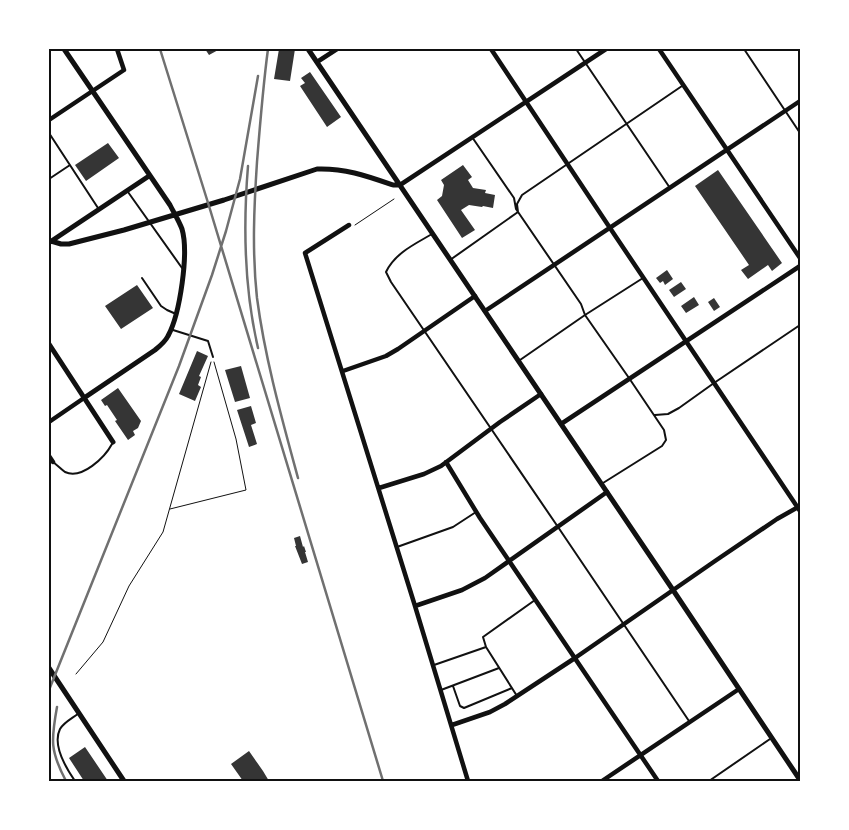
<svg xmlns="http://www.w3.org/2000/svg" width="849" height="830" font-family="'Titillium Web',sans-serif">
<style>
.building{fill:#353535}
.lines{fill:none;stroke-linecap:round;stroke-linejoin:round}
.path{stroke:#111;stroke-width:1}
.service{stroke:#111;stroke-width:2}
.minor{stroke:#111;stroke-width:4.5}
.tertiary{stroke:#111;stroke-width:5}
.rail{stroke:#707070;stroke-width:2.5}
.neatline{fill:none;stroke:#111;stroke-width:2}
</style>
<rect width="100%" height="100%" fill="#fff"/>
<path class="building" d="M205,49h15l-11,6z
M279,49h16l-5,32 -16,-2z
M310,72l31,45 -14,10 -27,-41 5,-3 -4,-5z
M108,143l11,15 -33,23 -11,-16z
M463,165l9,12 -4,3 5,8 13,2 -1,3 10,2 -2,13 -10,-2 -1,1 -13,-2 -8,5 14,20 -13,8 -25,-38 5,-4 2,-11 -3,-5z
M718,170l64,93 -10,8 -4,-6 -20,14 -7,-9 8,-5 -54,-79z
M667,270l6,9 -8,6 -2,-4 -3,2 -4,-5z
M681,282l5,7 -12,8 -5,-7z
M137,285l16,23 -32,21 -16,-23z
M694,297l5,8 -13,8 -5,-7z
M714,298l6,9 -6,4 -6,-9z
M197,351l11,5 -9,20 2,1 -3,8 3,2 -6,14 -16,-7z
M241,366l9,32 -15,4 -10,-32z
M118,388l23,33 -3,7 -5,3 2,4 -7,5 -13,-19 2,-1 -10,-15 -2,1 -4,-6z
M251,406l5,17 -5,2 6,19 -8,3 -12,-37z
M300,536l3,11 1,-1 2,6h-1l3,10 -6,2 -7,-18h1l-2,-8z
M85,747l23,34h-24l-15,-23z
M249,751l14,20 6,10h-26l-12,-17z"/>
<g class="lines">
<path class="path" d="M355,225l39,-26
M170,509l76,-19 -10,-51 -22,-77
M76,674l27,-32 26,-56 34,-54 48,-170"/>
<path class="service" d="M576,49l94,139
M744,49l56,84
M49,133l49,75
M472,137l42,61 2,11 65,95 4,11 44,63 35,52 2,10 -4,6 -59,37
M49,179l21,-14
M128,192l54,76
M432,234c-17,10 -37,19 -46,38l5,10 167,245 131,194
M450,260l68,-48 -1,-8 5,-9 160,-109
M142,278l19,28 6,4 9,4
M173,330l35,11 5,16
M520,360l65,-45 58,-37
M655,415l13,-1 11,-6 35,-25 86,-58
M53,462c4,3 8,7 12,10 17,8 40,-15 47,-28
M397,547l56,-20 23,-15
M486,647l31,49
M434,665l52,-18 -3,-10 52,-37
M453,686l7,20 4,2 48,-20
M441,690l58,-22
M75,781c-9,-13 -23,-36 -15,-52 4,-7 13,-11 19,-16
M709,781l61,-42"/>
<path class="minor" d="M491,49l119,179 190,283
M659,49l141,209
M317,62l20,-13
M49,120l75,-50 -7,-21
M400,185l206,-136
M349,225l-44,28 110,353 53,175
M485,311l315,-210
M343,371l43,-15 12,-7 77,-53
M49,422l35,-24
M561,424l239,-158
M49,456l4,6
M446,462l34,56 178,263
M379,488l45,-14 17,-8 59,-44 41,-28
M415,606l47,-16 23,-12 122,-86
M452,725l38,-13 15,-8 70,-46 140,-97 62,-42 23,-13
M602,781l137,-92"/>
<path class="tertiary" d="M64,49l106,156c4,8 9,16 12,24 7,24 -2,85 -14,107 -3,6 -8,10 -13,14l-71,48
M308,49l365,541 127,190
M51,241l10,3h8l55,-14 100,-30 93,-31c28,-1 50,7 76,16h7
M50,242l99,-66
M49,344l64,98
M49,668l75,113"/>
<path class="rail" d="M160,49l49,157 174,575
M268,49c-5,37 -8,75 -11,113 -3,45 -5,90 0,136 8,61 25,121 41,180
M248,166c-5,61 -4,122 10,182
M49,690l130,-324 33,-91 14,-44 14,-52 18,-103
M57,707c-6,33 -7,44 9,74"/>
</g>
<rect width="849" height="830" fill="none" stroke="#ffffff" stroke-width="100"/>
<rect x="50" y="50" width="749" height="730" class="neatline"/>
</svg>
